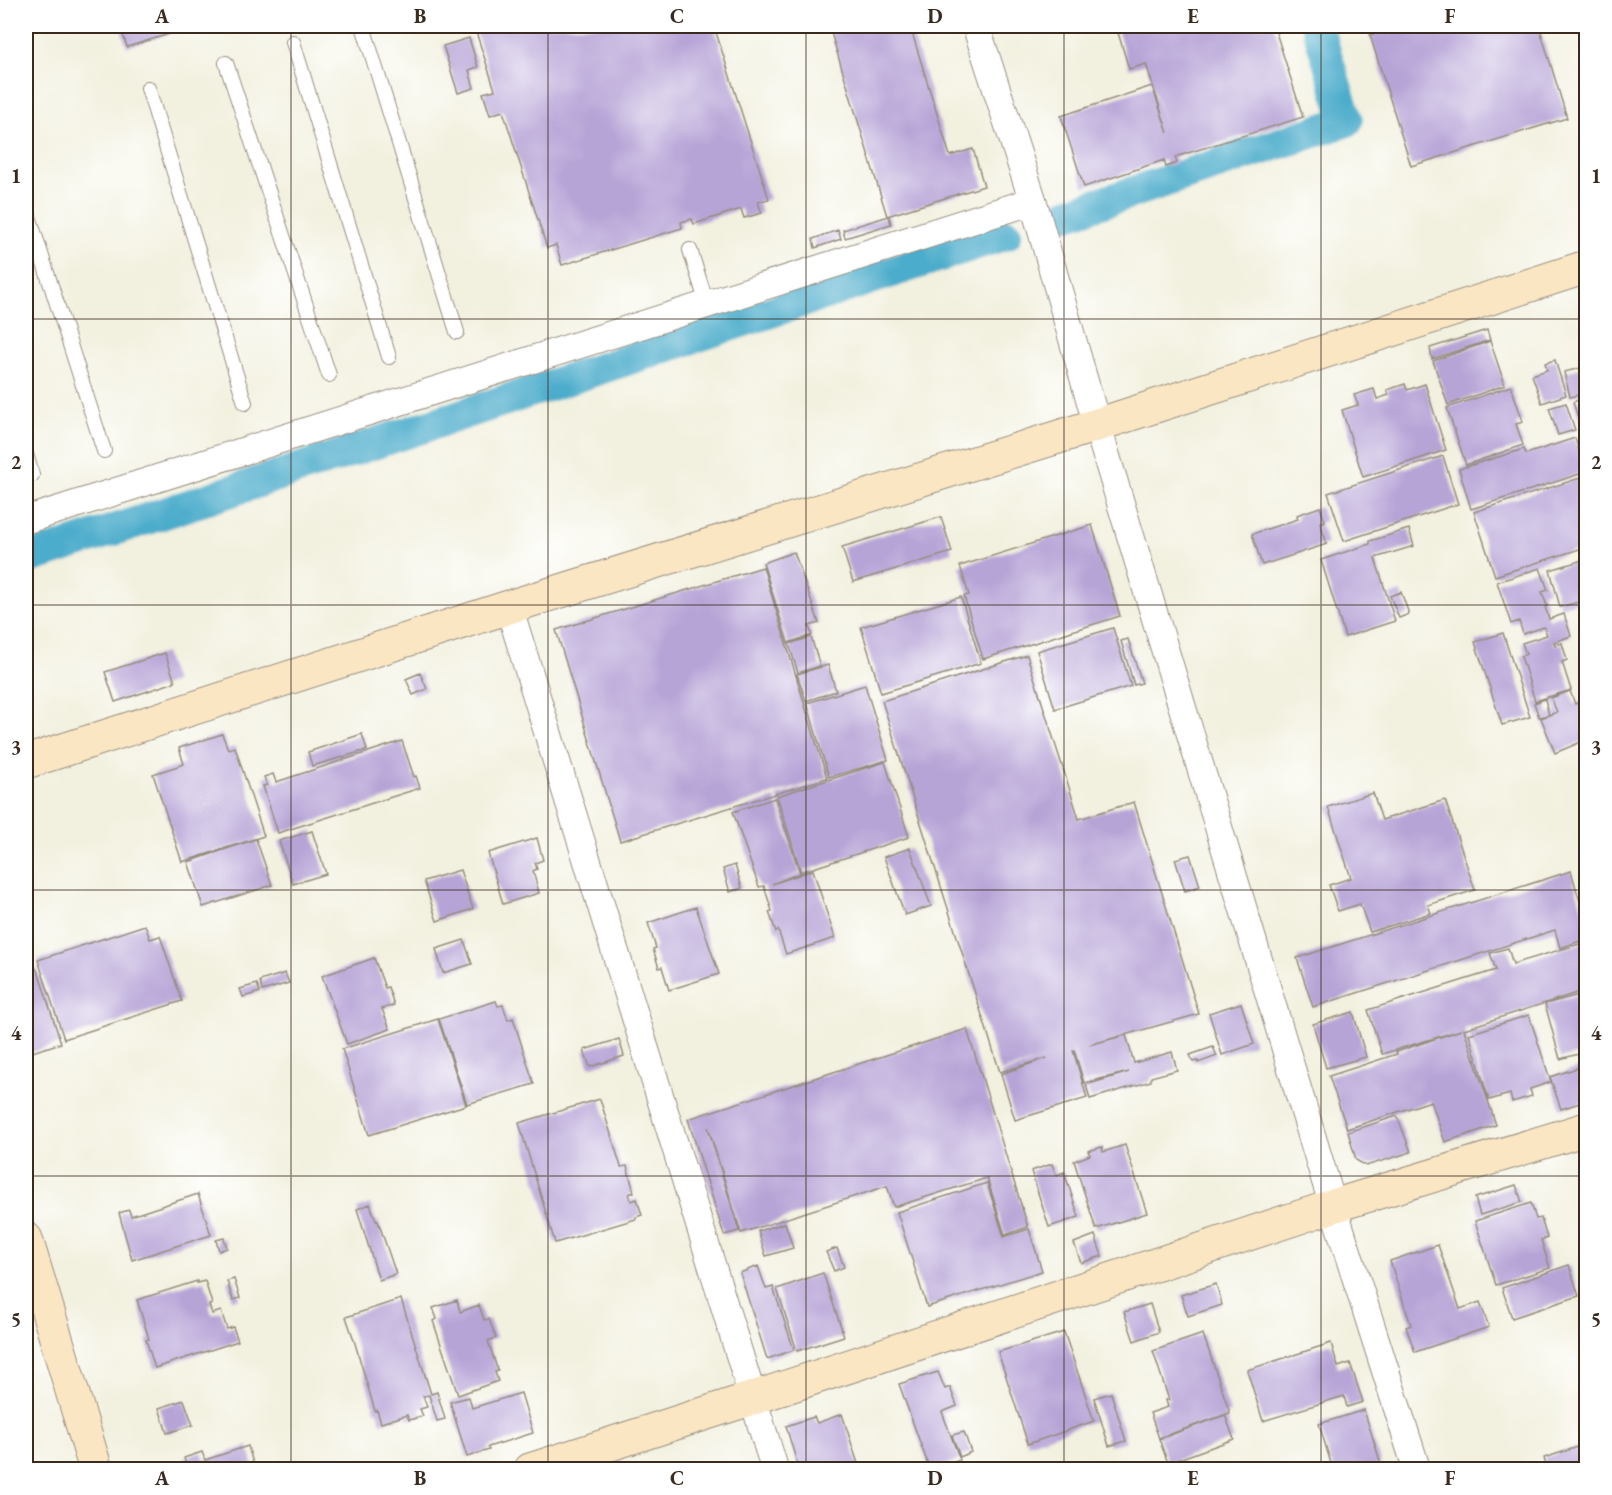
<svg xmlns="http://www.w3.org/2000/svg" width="1612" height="1495" font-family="'EB Garamond',serif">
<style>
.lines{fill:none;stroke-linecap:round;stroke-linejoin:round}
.canal{stroke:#4caccb;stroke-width:32}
.building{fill:#b7a4d7}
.lane-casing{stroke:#968d7e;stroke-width:16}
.street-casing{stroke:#968d7e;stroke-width:29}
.secondary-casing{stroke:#968d7e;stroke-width:35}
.lane{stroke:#fff;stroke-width:14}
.street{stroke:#fff;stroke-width:27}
.secondary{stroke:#fbe6c4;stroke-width:33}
.grid{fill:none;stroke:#3b2a1e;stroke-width:1.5;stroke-opacity:0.55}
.neatline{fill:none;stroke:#3b2a1e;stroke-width:2}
.grid-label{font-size:20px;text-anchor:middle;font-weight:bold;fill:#3b2a1e}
</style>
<rect width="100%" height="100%" fill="#fff"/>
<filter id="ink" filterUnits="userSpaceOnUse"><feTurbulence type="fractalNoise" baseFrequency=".0167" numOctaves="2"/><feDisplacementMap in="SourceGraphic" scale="12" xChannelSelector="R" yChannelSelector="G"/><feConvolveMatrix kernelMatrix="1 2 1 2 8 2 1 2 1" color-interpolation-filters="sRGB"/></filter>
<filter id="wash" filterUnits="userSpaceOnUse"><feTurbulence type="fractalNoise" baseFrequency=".008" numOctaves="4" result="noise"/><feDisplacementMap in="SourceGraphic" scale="24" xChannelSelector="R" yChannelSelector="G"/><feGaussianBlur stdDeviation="1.35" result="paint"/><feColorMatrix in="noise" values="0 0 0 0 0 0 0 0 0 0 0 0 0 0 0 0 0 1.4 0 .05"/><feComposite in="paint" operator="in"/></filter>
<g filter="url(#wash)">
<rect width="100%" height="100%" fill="#f2f0de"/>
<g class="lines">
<path class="canal" d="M1067,214l280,-93 -30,-95
M26,559l980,-325"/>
</g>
<g id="blocks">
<path class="building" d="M120,26h75l-68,21z
M474,26h240l55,173 -11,3 4,11 -18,5 -3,-9 -47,15 -2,-5 -11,3 1,6 -120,37 -6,-20 -9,3 -44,-137 -13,4 -7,-22 12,-3z
M829,26h81l40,130 23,-7 11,37 -97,30z
M1116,26h158l29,91 -128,40 2,6 -11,4 -2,-7 -80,27 -23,-71 91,-30 16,47 -22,-69 -17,5z
M1402,26h137l28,92 -156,48 -41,-131z
M469,38l9,29 -9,3 5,18 -16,5 -15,-47z
M889,216l2,8 -46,14 -2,-8z
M838,230l3,9 -26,9 -2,-9z
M1487,330l3,10 -58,19 -2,-11z
M1490,341l15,44 -57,20 -15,-44z
M1555,360l11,35 -24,8 -10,-28 15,-5 -2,-7z
M1581,368l5,25 -16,4 -6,-25z
M1405,384l2,6 18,-6 21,66 -83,27 -21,-67 16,-5 -4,-10 20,-6 3,10 12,-4 -2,-5z
M1511,386l12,36 -7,2 7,21 -57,20 -19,-57z
M1582,399l2,5 2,-1v40l-13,-41z
M1566,403l9,27 -17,5 -9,-27z
M1575,438l11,34 -115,37 -12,-40 65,-20 2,5z
M1443,456l15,48 -114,37 -16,-48z
M1586,476v71l-91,29 -21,-64z
M1320,507l5,14 -5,2 7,21 -65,21 -10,-31 46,-15 -1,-4z
M941,517l11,35 -99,30 -11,-35z
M1092,525l28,91 -137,43 -19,-63 5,-1 -9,-29z
M1409,529l5,17 -39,12 20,63 -50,16 -24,-77 49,-16v-3z
M794,552l25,71 -10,3 3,9 -24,8 -25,-80z
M1586,559v41l-26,7 -10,-37z
M763,567l64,211 -207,63 -64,-211z
M1540,568l8,22 -6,2 5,14 -2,1 4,12 15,-5 7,22 -17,6 1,3 7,-2 5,17 -5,2 9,28 -36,11 -14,-45 5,-2 -4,-11 25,-8 -3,-8 -21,7 -4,-13 -8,3 -14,-42z
M1401,592l8,22 -10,4 -9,-22z
M961,597l20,66 -100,30 -20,-66z
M1113,628l18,58 -76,23 -18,-58z
M1503,633l27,84 -28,8 -27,-83z
M811,637l9,29 -22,7 -9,-29z
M1128,639l14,44 -8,2 -13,-44z
M165,653l10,29 -60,20 -10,-30z
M1027,655l52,164 55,-17 65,212 -110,31 37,-10 8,28 38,-11 5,18 -26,7v4l-61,18 -4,-14 43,-13 -45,11 -10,-33h-1l14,48 -72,22 -14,-46 46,-16 -47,14 -118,-371z
M828,665l8,26 -30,10 -9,-27z
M420,673l7,16 -14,6 -7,-16z
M865,685l23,75 -59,17 -22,-74z
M1570,691l5,13 7,-3 4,12v27l-31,13 -14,-35 16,-6 -6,-14z
M1545,699l4,16 -10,2 -5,-14z
M222,734l6,15 7,-2 29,89 -82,26 -29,-88 31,-10 -5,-16z
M362,734l5,16 -55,16 -4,-14z
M402,741l12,36 2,-1 4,12 -142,45 -15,-47 4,-1 -3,-8 9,-3 3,8z
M885,762l24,75 -108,35 -24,-76z
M1373,793l9,27 63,-20 30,90 -47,15 3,8 -61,19 -10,-28 -22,7 -9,-26 22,-7 -23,-71z
M775,798l25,75 -28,11 41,-14 22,68 -49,16 -8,-24 -2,2 -7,-20 3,-1 -8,-25 -5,1 -26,-75z
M312,831l14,43 -33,10 -14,-43z
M537,838l6,22 -8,3 2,6 -4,2 6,22 -36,11 -15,-51z
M256,839l16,46 -69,22 -15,-45z
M910,848l21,58 -26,9 -21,-58z
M1190,855l10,31 -15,5 -10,-32z
M735,865l7,23 -12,4 -7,-23z
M460,870l13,39 -36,12 -13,-40z
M1571,871l15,51v17l-26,9 -5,-18 -242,77 -16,-49z
M696,907l23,67 -50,16 -7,-23 -3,1 -6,-19 3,-1 -8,-25z
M145,925l5,14 10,-3 22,65 -118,38 -26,-79z
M464,940l8,24 -29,9 -7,-24z
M1586,942v48l-122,39 32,96 -51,17 -14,-41 -84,28 -18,-53 68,-22 -1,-2 65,-22 -79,24 -14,-44 128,-40 -6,-17 18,-5 5,16z
M374,958l11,30 3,-1 6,18 -12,4 8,20 -43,15 -25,-68z
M35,967l4,7 22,69 -35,11v-83z
M285,973l4,10 -27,8 -2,-10z
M257,984l3,8 -17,5 -3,-8z
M1586,993v59l-26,7 -15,-55z
M496,1001l2,5 5,-1 5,15 5,-2 21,66 -67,20 -28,-85z
M1241,1003l13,41 -32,11 -13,-42z
M1353,1012l13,45 -40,11 -13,-44z
M1529,1015l22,67 -21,7 2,7 -20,6 -2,-8 -21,6 -20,-66z
M438,1019l28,86 -97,30 -27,-86z
M967,1029l61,198 -23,8 -18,-57 -93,29 -7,-21 -146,47 -33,-106 31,104 -15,4 -36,-116z
M619,1039l5,17 -34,11 -6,-17z
M1213,1047l4,9 -19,7v-2l-5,1 -3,-7z
M1586,1065v36l-25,8 -11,-32z
M600,1099l21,68 6,-1 7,26 -5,2 2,7 6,-2 5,16 -6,2v2l-81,24 -36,-120z
M1397,1116l14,36 -45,14 -10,-6 -8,-28z
M1125,1145l22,68 -51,16 -22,-68 16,-6 -2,-4 14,-4 1,5z
M1052,1164l4,11 8,-3 15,45 -30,10 -18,-56z
M987,1183l17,54 25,-8 13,42 -115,36 -30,-95z
M1516,1185l6,17 -42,13 -5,-17z
M198,1194l13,41 -79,25 -13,-47 10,-3 2,6z
M1531,1203l5,16 5,-1 6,20 -6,2 9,28 -54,17 -21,-64z
M370,1204l6,17h2l18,53 -17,6 -22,-71z
M785,1223l8,25 -27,8 -8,-25z
M1095,1235l7,21 -21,7 -7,-20z
M224,1238l3,10 -8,3 -3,-11z
M1438,1245l22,64 20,-7 9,25 -74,25 -9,-25 5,-2 -21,-64z
M837,1248l7,19 -10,4 -8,-19z
M1569,1265l10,31 -67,22 -10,-30z
M758,1266l8,23 7,-2 21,63 -27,9 -27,-86z
M823,1273l21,63 -47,15 -20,-62z
M234,1279l6,19 -7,2 -6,-19z
M197,1281v2l8,-2 7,23 -3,1 3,9 9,-3 6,18 6,-2 5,14 -83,27 -9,-28 3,-1 -12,-39z
M1216,1284l6,21 -34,11 -7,-21z
M401,1299l30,95 6,-2 8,27 -8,2 -8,-26 -6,1 4,11 -7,2 3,7 -14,4 -2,-5 -26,8 -4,-13 -2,1 -21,-71 -8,-23z
M457,1300l3,12 19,-7 5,15 5,-1 7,19 -8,3 10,30 -3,1 3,9 -40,14 -25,-74 4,-2 -4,-11z
M1150,1304l9,28 -25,9 -10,-29z
M1064,1332l30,89 -66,23 -30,-92z
M1203,1334l27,79 -71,25 -9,-25 18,-6 -2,-7h3l-16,-49z
M1331,1343l7,24 12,-4 13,39 -16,5 -3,-11 -81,25 -16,-51z
M938,1372l7,17 5,-2 7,19 -15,6 18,48 -30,10 -31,-86z
M521,1393l12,40 -45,14 1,3 -22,7 -17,-55 19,-5 3,11z
M1111,1393l15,48 -17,5 -15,-48z
M184,1400l9,25 -26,8 -8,-25z
M1364,1410l17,54 -19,6h-29l-14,-46z
M842,1414l18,56h-61l-13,-44 28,-9 3,6z
M1225,1415l9,24 -66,24 -9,-24z
M964,1432l7,20 -11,5 -8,-22z
M1584,1445l2,9v16h-39l-3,-12z
M248,1446l7,24h-85l16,-6 -2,-6 18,-6 3,8z"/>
</g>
</g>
<g filter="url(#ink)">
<use href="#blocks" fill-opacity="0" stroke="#968d7e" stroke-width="1.5"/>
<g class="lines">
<defs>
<path id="lane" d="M363,26l94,306
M293,42l96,315
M226,63l103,312
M148,88l97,315
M26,207l78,244
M690,250l17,54
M26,454l6,21"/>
<path id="street" d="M976,26l57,175 64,224 236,781 84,264
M26,520l1007,-319
M509,607l266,863"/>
<path id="secondary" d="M26,762l483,-155 588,-182 489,-158
M26,1239l70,231
M530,1470l223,-72 580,-192 253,-77"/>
</defs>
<use href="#lane" class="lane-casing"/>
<use href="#street" class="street-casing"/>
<use href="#secondary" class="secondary-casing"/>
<use href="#lane" class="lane"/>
<use href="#street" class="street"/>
<use href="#secondary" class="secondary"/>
</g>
</g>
<path class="grid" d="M291,26v1444M548,26v1444M806,26v1444M1064,26v1444M1321,26v1444M26,319h1560M26,605h1560M26,890h1560M26,1176h1560"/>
<rect width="1612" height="1495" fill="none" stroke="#fff" stroke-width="66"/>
<rect x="33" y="33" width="1546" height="1429" class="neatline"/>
<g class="grid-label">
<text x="162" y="23">A</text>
<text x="420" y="23">B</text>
<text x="677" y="23">C</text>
<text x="935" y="23">D</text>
<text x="1193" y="23">E</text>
<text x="1450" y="23">F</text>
<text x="16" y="183">1</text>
<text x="1596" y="183">1</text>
<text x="16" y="469">2</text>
<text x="1596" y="469">2</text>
<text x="16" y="754">3</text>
<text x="1596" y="754">3</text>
<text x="16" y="1040">4</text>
<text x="1596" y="1040">4</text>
<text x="16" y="1326">5</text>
<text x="1596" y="1326">5</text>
<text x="162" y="1485">A</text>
<text x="420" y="1485">B</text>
<text x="677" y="1485">C</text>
<text x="935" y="1485">D</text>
<text x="1193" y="1485">E</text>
<text x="1450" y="1485">F</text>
</g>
</svg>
